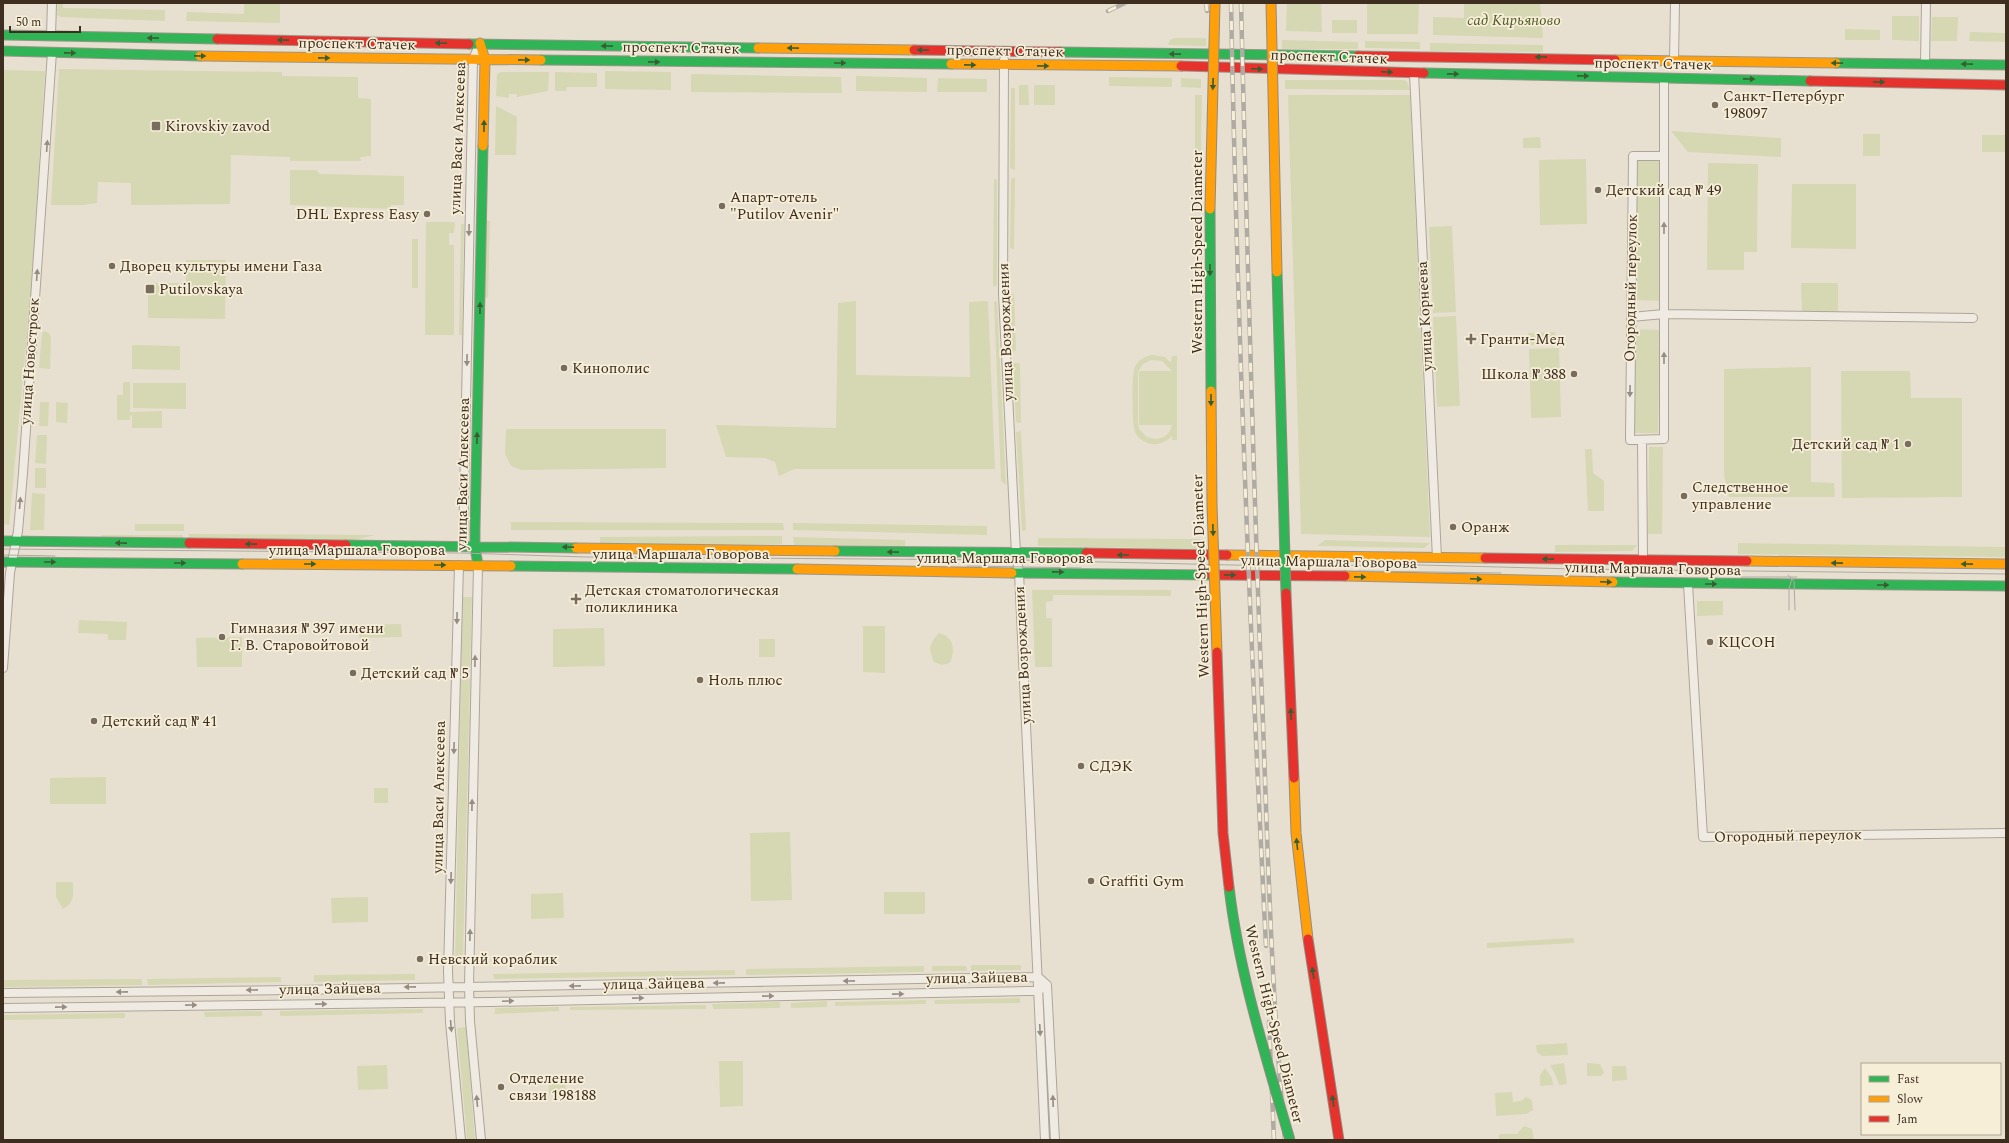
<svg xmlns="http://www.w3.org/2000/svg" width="2009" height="1143" font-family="Spectral,serif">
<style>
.green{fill:#d6d7b3;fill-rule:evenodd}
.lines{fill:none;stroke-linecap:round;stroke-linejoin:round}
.street-casing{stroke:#ada599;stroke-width:10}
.fast-casing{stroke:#9c958a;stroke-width:11}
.slow-casing{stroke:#9c958a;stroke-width:11}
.jam-casing{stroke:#9c958a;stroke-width:11}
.street{stroke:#efebe3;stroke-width:8}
.fast{stroke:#30b455;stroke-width:9}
.slow{stroke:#ff9f0a;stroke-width:9}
.jam{stroke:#e5322d;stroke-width:9}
.tram{stroke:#afaaa2;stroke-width:1}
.rail-casing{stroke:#afaaa2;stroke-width:4.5}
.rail{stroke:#f7eed8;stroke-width:3;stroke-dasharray:9;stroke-linecap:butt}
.fast-bridge-casing{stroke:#928b80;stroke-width:11;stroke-linecap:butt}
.slow-bridge-casing{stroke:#928b80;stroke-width:11;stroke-linecap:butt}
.jam-bridge-casing{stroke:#928b80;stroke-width:11;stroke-linecap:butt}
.fast-bridge{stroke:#30b455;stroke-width:9}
.slow-bridge{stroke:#ff9f0a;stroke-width:9}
.jam-bridge{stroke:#e5322d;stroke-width:9}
.oneway{fill:#385d33}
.oneway2{fill:#968c82}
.poi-dot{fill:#786c5e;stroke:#f7eed8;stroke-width:1.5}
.labels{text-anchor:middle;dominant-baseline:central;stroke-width:3.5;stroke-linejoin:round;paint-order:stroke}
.park-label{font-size:15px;font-style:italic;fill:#4d5a26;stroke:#f7eed8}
.street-label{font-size:15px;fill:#3d2e20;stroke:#f7eed8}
.poi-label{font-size:15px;fill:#3d2e20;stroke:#f7eed8;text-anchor:start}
</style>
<rect width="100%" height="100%" fill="#e7e0d1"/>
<path class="green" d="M58,3h5v5l102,2v11l-104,-4 -4,-2z
M244,3h36v20l-94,-2 1,-9 57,2z
M1287,3h34l1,29 -36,-1z
M1367,3h52l-1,31h-51z
M1464,3h76l3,35 -110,-3v-18l31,1z
M1892,16h27v25l-27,-1z
M1932,17h26l-1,24h-26z
M1332,20h25v13h-25z
M1845,29l35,1v10h-35z
M1970,32l36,1v9l-37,-1z
M1174,38h32v8l-38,-1 2,-5z
M1282,40l76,2v7h-76z
M1365,41l55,1v7l-55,-1z
M1430,43l113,2v7l-113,-1z
M59,69l223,3v4l76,1v21l13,1v57l-11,1 1,4h-71v-4l-59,-2 -1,49 -99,1v-22l-33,-1 -1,21 -13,2h-33z
M3,70l42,1 -14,222 -22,232 -4,-1 -2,5z
M605,71l66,1v18l-66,-1z
M501,72h48l-1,19 -31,6v-3h-8v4l-13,-2 1,-22z
M555,72l42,1v14h-30l-1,4h-11z
M691,74l150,3 1,16 -151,-1z
M856,76l71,2v14l-71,-1z
M1109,77l63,1v9l-63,-1z
M938,78l49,1v13h-50z
M1181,78l20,1v9l-20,-1z
M1285,80h119l3,2 3,8 -125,-1z
M1019,85h9l1,20h-10z
M1034,85h21v20h-21z
M1011,88h4v82l-5,-2z
M1195,95h7l-2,96h-5z
M1288,95h122l20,442 -129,-3z
M496,106l21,11 -1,38h-21z
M1671,131l110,7v19l-93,-5z
M1863,134h17v22h-17z
M1982,135h24v17h-24z
M1540,137l1,11h-18v-10z
M1586,159l1,65 -47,1 -1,-65z
M1636,161h25l-1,140 -25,-1z
M1708,163l50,1 -1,88h-13v18h-37z
M290,170h26l4,4 84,2v29h-13v4l-101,-4z
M1015,177l-1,72 -4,-1 1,-69z
M994,179h3v106l-4,2z
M1792,184h64v65l-65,-1z
M486,220l4,1 -2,77 -4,-1z
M426,222h29l-1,11h-5v12h5v90h-29z
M461,224h3l-2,111h-3z
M1452,226l4,86 -23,1 -4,-86z
M412,239h6v49h-6z
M186,260h40l-1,59 -77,-1v-35h38z
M1801,283h37v29h-36z
M1010,294h4l2,56 -4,3z
M856,301v74l114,2 -1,-75 19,-1 7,168h-201l-15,7 -4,-14 -10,-4 -39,-1 -10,-32 120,3 2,-125z
M994,301l3,1 9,183 -5,-4z
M1456,316l4,90 -23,1 -4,-90z
M1634,329l26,1 -2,103h-25z
M45,331l4,2 2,4 -1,32 -11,-1 3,-35z
M1555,332v13h-27v-12z
M132,345l48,1v24l-48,-1z
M1559,348l2,69 -30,1 -2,-69z
M1152,355l13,2 6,6 1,-7h5v84h-5v-4c-5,5 -12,9 -20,8 -7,-1 -14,-5 -17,-12 -3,-7 -4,-58 0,-65 3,-7 9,-10 17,-12zM1151,360l11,1 10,10h-33v54h33c-3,13 -14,16 -25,12l-8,-8 -1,-6v-51l5,-8z
M1013,363h5l2,1 1,59 -5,-1z
M1811,367v115l23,1 1,14h-106l-5,-22v-106z
M1841,371h69l1,27h51v99l-120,1z
M123,382h7v30l32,-1v17h-30v-13l-2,1v4h-13v-25h6z
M133,383h53v26l-53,-1z
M40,402h9l-1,24h-9z
M56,402l12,1 -1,20 -11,-1z
M506,429h160v39l-145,2 -10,-4 -6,-12z
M1021,431l5,99 -4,1 -6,-99z
M37,435h10l-1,29 -11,-1z
M1649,447h14l-1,87h-14z
M1585,449h7l1,24 11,8v30h-16z
M35,468h11v20h-11z
M32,493l13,1 -1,36h-14z
M511,522l272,1 1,7h-273z
M793,523l194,3v9l-194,-5z
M135,524h49v7h-49z
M188,534l188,1 -22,5 -163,-2z
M101,535h82v5l-82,-1z
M782,536v8h-182v-7z
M793,537l112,3v6l-111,-1z
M1038,538l162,1v10l-162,-3z
M1325,540l105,3 -6,5 -107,-2z
M1738,543l268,4v10l-268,-3z
M1555,545h82l-5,6 -77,1z
M1032,590h139v6l-118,-1v6l-7,1v16h6v49h-17z
M463,597h9l-2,76h-9z
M1697,601h26v14l-26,1z
M79,620l48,2 -1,18h-18v-6l-30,-1z
M401,624l1,13 -43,1v-13z
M863,626h22v47l-22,-1z
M604,628l1,38 -52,1v-38z
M939,633c16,4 16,17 11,30l-8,2 -8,-3c-6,-14 -5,-18 5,-29z
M242,637v30h-45l-1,-29z
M759,639h16v18h-16z
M461,678l9,1 -7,281 -8,-1z
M106,777v27h-56v-26z
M374,788h14v15h-14z
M790,832l2,68 -41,1 -1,-68z
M56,882h17c0,12 2,21 -10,27l-7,-12z
M884,892h41v22h-41z
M563,893l1,25 -33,1v-25z
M368,897v25l-36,1 -1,-25z
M1574,938v5l-87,5v-5z
M971,965h50v5l-50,1z
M924,966v6l-178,3v-6z
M932,966h34l1,5h-35z
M735,970v5l-241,4 -1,-5z
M415,974v6l-101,2v-7z
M281,977v5l-133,3 -1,-6z
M142,979v6l-139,2v-7z
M1020,998v5l-85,1 -1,-4z
M926,1000v4l-91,2v-4z
M827,1001v6l-36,1v-5z
M780,1002v6l-67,1 -1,-5z
M706,1005v4l-136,1v-3z
M559,1007v4l-64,3v-6z
M423,1009v4l-143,3v-5z
M262,1011v5l-57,1 -1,-5z
M125,1013v5l-122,2v-5z
M466,1027l9,113h-8l-10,-112z
M1567,1043l1,12 -26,1 -5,-4 -1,-7z
M719,1061h24v45l-23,1z
M1564,1063l3,21 -8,1 -3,-9 -6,-11z
M1587,1063l13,1 4,9 -3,3h-14z
M387,1065l1,24 -30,1 -1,-24z
M1612,1066h14l1,14 -15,1z
M1545,1068l7,10 1,7 -13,1v-11z
M565,1076l1,17 -17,1 -1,-17z
M1512,1092l1,10 8,-1 5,-4 6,3 1,10 -7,4 -30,2 -1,-23z
M1524,1126l8,3 2,11h-35v-6h18z"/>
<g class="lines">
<defs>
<path id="street" d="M51,35l1,-32
M1004,60l-1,234 13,260 3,18 26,568
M1674,60l1,-57
M1925,64l1,-61
M1414,73l23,485
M1664,78v361l-34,1 3,-284h31
M1631,317l33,-3 309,4
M1642,440l1,120
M463,547l10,-488 7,-16
M459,565l-11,406 2,51 11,118
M478,565l-9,421 1,35 11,119
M1688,584l15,253 303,-4
M3,668l7,-95 8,-42 5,-58 29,-421
M1047,985l8,155
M3,993l292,-3 743,-13 9,8
M3,1008l487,-6 537,-11h11l4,-3"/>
<path id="fast" d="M3,35l214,4
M469,44l289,4
M3,51l197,5
M1060,52l298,4
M541,60l410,4
M1836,63l170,2
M1424,73l386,8
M3,541l186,2
M346,545l230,3
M835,551l251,2
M3,562l239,2
M478,565l-3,-18v-17l8,-384
M511,566l286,3
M1012,573l199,2
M1613,582l393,4"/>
<path id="slow" d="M480,43l5,17 -2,86
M758,48l156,2
M200,56l341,4
M1615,60l221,3
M951,64l230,2
M576,548l259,3
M1227,555l258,3
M1747,561l259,3
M242,564l269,2
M797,569l215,4
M1345,576l268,6"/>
<path id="jam" d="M217,39l252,5
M914,50l146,2
M1358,56l257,4
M1181,66l243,7
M1810,81l196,4
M189,543l157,2
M1086,553l141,2
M1485,558l262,3
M1211,575l134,1"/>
</defs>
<use href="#street" class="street-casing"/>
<use href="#fast" class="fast-casing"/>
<use href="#slow" class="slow-casing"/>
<use href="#jam" class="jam-casing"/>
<use href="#street" class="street"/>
<use href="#fast" class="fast"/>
<use href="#slow" class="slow"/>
<use href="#jam" class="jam"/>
<path class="tram" d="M3,549l459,4 123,4 432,3 259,6 145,-1 155,4 430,5
M3,555l52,1
M967,566l114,2
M1359,571l142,2
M1788,575l6,6 1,29
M1741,577h56
M1789,610v-21l3,-11"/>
<defs>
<path id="rail" d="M1206,3l1,8
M1231,3c6,315 19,629 35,943
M1241,3c6,240 12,480 22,720 5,139 9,278 22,417
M1108,11l17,-8
M1269,1022l5,118"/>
</defs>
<use href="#rail" class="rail-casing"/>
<use href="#rail" class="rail"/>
<defs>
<path id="fast-bridge" d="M1210,209l1,182
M1277,272l9,321
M1229,887c10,86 37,170 61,253"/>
<path id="slow-bridge" d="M1271,3l6,269
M1210,209l5,-206
M1211,391l1,114 5,147
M1294,778l2,55 12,106"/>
<path id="jam-bridge" d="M1286,593l8,185
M1217,652l6,181 6,54
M1308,939l31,201"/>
</defs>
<use href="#fast-bridge" class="fast-bridge-casing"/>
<use href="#slow-bridge" class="slow-bridge-casing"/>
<use href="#jam-bridge" class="jam-bridge-casing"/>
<use href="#fast-bridge" class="fast-bridge"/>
<use href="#slow-bridge" class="slow-bridge"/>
<use href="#jam-bridge" class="jam-bridge"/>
</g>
<defs><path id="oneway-solid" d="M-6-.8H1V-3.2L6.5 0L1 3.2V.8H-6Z"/></defs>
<g class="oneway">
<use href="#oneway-solid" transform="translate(153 38) rotate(-179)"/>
<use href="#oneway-solid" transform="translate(283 40) rotate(-179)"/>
<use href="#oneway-solid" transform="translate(441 43) rotate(-179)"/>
<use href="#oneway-solid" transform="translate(607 46) rotate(-179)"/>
<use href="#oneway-solid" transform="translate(793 48) rotate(-179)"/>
<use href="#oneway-solid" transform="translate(923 50) rotate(-179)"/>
<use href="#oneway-solid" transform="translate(70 53) rotate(1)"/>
<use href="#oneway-solid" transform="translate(1175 54) rotate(-179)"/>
<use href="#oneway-solid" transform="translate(200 56) rotate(1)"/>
<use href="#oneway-solid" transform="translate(1541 57) rotate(-179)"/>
<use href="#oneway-solid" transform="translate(324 58) rotate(1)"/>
<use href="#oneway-solid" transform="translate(524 60) rotate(1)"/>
<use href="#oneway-solid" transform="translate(654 62) rotate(1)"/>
<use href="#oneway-solid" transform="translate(840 63)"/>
<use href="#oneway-solid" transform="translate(1837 63) rotate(-179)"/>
<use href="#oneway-solid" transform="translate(1967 64) rotate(-179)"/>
<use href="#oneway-solid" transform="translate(970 65) rotate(1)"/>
<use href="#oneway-solid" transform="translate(1043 66) rotate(1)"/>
<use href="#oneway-solid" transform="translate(1257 69) rotate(2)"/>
<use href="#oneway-solid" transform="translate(1387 72) rotate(2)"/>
<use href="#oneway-solid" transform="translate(1453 74) rotate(1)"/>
<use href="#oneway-solid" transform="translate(1583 76) rotate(1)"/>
<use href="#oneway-solid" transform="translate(1749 79) rotate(1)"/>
<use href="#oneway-solid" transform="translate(1879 82) rotate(1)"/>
<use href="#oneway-solid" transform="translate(1213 84) rotate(92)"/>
<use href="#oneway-solid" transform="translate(484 126) rotate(-89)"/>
<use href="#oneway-solid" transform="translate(1210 270) rotate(90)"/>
<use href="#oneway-solid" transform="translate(480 308) rotate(-89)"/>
<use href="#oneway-solid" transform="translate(1211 400) rotate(90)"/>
<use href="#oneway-solid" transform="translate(477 438) rotate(-89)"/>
<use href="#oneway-solid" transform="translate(1213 530) rotate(88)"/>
<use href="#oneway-solid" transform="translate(121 543) rotate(-179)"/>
<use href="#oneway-solid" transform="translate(251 544) rotate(-179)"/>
<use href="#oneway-solid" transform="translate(568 547) rotate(-179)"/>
<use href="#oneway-solid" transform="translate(893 552) rotate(-179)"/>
<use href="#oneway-solid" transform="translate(1123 555) rotate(-180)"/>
<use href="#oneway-solid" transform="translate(1548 559) rotate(-179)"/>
<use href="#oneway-solid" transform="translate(50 562)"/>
<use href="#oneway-solid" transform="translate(180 563)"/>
<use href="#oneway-solid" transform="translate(1837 563) rotate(-179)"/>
<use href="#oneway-solid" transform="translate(310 564)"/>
<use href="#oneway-solid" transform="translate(1967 564) rotate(-179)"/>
<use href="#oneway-solid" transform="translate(440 565)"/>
<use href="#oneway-solid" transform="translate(1058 572) rotate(1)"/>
<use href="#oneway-solid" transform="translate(1230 575) rotate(1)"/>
<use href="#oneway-solid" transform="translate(1360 577) rotate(1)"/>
<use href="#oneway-solid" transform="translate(1476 579) rotate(2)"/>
<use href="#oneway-solid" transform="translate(1606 582) rotate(2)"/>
<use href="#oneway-solid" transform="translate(1711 584)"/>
<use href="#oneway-solid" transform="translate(1883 585)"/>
<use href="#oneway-solid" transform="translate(1291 714) rotate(-92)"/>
<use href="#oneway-solid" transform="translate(1297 844) rotate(-96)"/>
<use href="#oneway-solid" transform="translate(1313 973) rotate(-99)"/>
<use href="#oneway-solid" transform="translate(1333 1101) rotate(-99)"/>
</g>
<g class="oneway2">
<use href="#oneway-solid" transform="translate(47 146) rotate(-86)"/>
<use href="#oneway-solid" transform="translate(1664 228) rotate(-90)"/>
<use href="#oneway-solid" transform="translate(469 230) rotate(91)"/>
<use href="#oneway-solid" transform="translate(37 275) rotate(-86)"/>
<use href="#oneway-solid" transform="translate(1664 358) rotate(-90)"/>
<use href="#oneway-solid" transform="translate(467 360) rotate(91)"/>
<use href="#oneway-solid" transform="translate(1630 391) rotate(91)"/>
<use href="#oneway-solid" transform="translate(20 503) rotate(-85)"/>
<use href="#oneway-solid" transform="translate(457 618) rotate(91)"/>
<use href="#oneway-solid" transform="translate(475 661) rotate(-89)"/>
<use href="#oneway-solid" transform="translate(454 748) rotate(91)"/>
<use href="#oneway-solid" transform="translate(472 805) rotate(-89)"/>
<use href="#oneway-solid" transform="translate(451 878) rotate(92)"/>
<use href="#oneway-solid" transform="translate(470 935) rotate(-89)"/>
<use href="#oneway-solid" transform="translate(849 981) rotate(179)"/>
<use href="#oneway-solid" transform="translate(719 983) rotate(179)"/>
<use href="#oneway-solid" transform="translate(575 986) rotate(179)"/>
<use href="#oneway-solid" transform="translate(410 987) rotate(179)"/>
<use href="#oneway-solid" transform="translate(252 990) rotate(179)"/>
<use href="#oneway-solid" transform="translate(122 992) rotate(179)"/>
<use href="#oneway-solid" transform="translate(898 994) rotate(-1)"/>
<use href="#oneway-solid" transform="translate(768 996) rotate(-1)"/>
<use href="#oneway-solid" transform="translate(638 998) rotate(-1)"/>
<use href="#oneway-solid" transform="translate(508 1001) rotate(-2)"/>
<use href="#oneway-solid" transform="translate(321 1004) rotate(-1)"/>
<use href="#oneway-solid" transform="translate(191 1005) rotate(-1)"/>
<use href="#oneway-solid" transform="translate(61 1007) rotate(-1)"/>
<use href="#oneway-solid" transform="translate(451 1026) rotate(85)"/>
<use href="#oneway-solid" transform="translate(1040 1030) rotate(87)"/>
<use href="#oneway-solid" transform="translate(477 1101) rotate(-95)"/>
<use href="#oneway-solid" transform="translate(1053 1101) rotate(-92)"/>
</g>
<g class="poi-dot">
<circle cx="1715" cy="105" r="4"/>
<rect x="151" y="121" width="10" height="10" rx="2"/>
<circle cx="1598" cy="190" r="4"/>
<circle cx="722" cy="206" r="4"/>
<circle cx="427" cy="214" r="4"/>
<circle cx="112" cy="266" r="4"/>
<rect x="145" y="284" width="10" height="10" rx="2"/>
<path d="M1469 333h4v4h4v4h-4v4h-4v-4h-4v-4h4z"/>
<circle cx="564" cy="368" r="4"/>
<circle cx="1574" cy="374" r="4"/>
<circle cx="1908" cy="444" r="4"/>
<circle cx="1684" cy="496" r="4"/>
<circle cx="1453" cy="527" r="4"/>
<path d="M574 593h4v4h4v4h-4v4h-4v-4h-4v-4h4z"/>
<circle cx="222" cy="637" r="4"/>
<circle cx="1710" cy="642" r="4"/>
<circle cx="353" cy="673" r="4"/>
<circle cx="700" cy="680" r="4"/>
<circle cx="94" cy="721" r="4"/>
<circle cx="1081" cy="766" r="4"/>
<circle cx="1091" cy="881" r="4"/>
<circle cx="420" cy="959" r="4"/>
<circle cx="501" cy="1087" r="4"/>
</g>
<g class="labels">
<g class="park-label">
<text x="1514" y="20">сад Кирьяново</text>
</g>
<g class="street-label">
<text transform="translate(357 44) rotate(1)">проспект Стачек</text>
<text transform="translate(681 48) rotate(1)">проспект Стачек</text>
<text transform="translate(1005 51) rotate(1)">проспект Стачек</text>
<text transform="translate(1329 57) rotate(2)">проспект Стачек</text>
<text transform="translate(1653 64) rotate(1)">проспект Стачек</text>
<text transform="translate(458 138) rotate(-88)">улица Васи Алексеева</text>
<text transform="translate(1197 252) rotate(-90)">Western High-Speed Diameter</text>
<text transform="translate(1631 288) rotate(-89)">Огородный переулок</text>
<text transform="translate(1425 316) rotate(-93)">улица Корнеева</text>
<text transform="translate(1006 332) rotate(-92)">улица Возрождения</text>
<text transform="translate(30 361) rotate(-86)">улица Новостроек</text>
<text transform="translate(463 474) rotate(-89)">улица Васи Алексеева</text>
<text x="357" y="550">улица Маршала Говорова</text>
<text x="681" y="554">улица Маршала Говорова</text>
<text x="1005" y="558">улица Маршала Говорова</text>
<text transform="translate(1329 562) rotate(1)">улица Маршала Говорова</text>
<text transform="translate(1653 569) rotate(1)">улица Маршала Говорова</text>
<text transform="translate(1201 576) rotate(-92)">Western High-Speed Diameter</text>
<text transform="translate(1023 655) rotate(-93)">улица Возрождения</text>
<text transform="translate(439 797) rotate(-89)">улица Васи Алексеева</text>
<text transform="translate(1788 836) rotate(-1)">Огородный переулок</text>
<text transform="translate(977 978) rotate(-1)">улица Зайцева</text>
<text transform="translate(654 984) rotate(-1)">улица Зайцева</text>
<text transform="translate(330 989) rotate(-1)">улица Зайцева</text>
<text transform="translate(1274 1024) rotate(76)">Western High-Speed Diameter</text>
</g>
<g class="poi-label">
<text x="1723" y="96">Санкт-Петербург<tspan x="1723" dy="17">198097</tspan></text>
<text x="165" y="126">Kirovskiy zavod</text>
<text x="1606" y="190">Детский сад № 49</text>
<text x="730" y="197">Апарт-отель<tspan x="730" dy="17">"Putilov Avenir"</tspan></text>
<text x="419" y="214" text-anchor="end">DHL Express Easy</text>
<text x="120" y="266">Дворец культуры имени Газа</text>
<text x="159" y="289">Putilovskaya</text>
<text x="1480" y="339">Гранти-Мед</text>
<text x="572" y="368">Кинополис</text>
<text x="1566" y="374" text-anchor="end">Школа № 388</text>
<text x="1900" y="444" text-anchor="end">Детский сад № 1</text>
<text x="1692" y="487">Следственное<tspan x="1692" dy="17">управление</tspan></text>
<text x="1461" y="527">Оранж</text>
<text x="585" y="590">Детская стоматологическая<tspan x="585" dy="17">поликлиника</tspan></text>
<text x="230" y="628">Гимназия № 397 имени<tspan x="230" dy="17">Г. В. Старовойтовой</tspan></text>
<text x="1718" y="642">КЦСОН</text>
<text x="361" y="673">Детский сад № 5</text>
<text x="708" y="680">Ноль плюс</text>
<text x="102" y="721">Детский сад № 41</text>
<text x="1089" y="766">СДЭК</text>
<text x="1099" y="881">Graffiti Gym</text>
<text x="428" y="959">Невский кораблик</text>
<text x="509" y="1078">Отделение<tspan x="509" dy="17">связи 198188</tspan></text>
</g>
</g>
<rect width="2009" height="1143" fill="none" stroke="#3d2e20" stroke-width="8"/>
<rect x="1861" y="1063" width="140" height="72" fill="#f7eed8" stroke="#ada18e"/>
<rect x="1869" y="1076" width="20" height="6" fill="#30b455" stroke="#ada18e"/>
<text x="1897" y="1083" font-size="12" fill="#3d2e20">Fast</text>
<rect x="1869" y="1096" width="20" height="6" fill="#ff9f0a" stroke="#ada18e"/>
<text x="1897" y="1103" font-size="12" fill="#3d2e20">Slow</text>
<rect x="1869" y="1116" width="20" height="6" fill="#e5322d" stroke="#ada18e"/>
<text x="1897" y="1123" font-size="12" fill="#3d2e20">Jam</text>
<path d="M10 26v6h70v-6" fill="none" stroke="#3d2e20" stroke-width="2"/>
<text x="16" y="26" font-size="12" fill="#3d2e20" stroke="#f7eed8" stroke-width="3" paint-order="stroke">50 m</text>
</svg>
